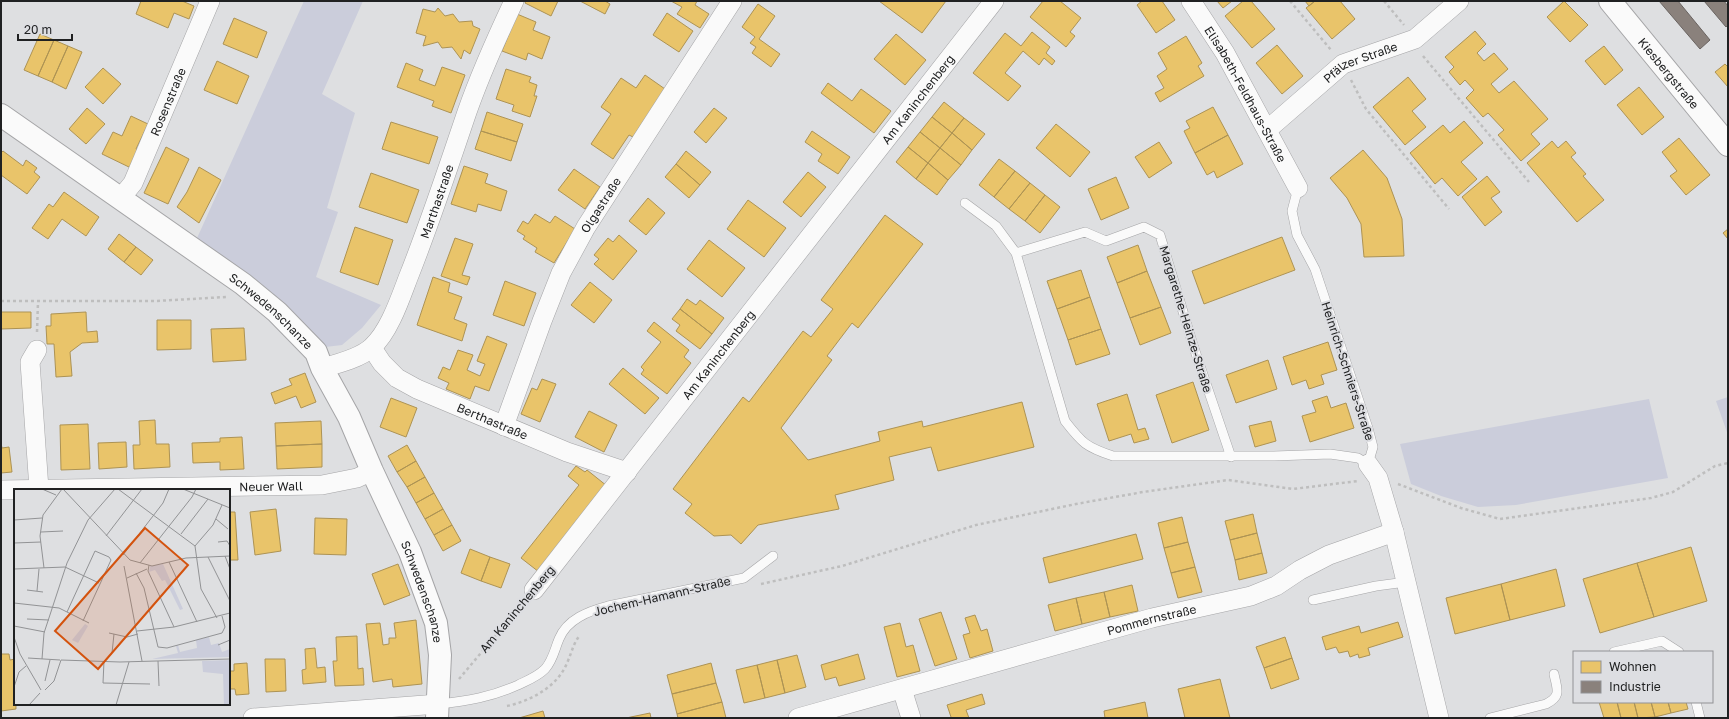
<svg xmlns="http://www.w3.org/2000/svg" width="1729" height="719" font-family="'Golos Text',sans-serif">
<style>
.green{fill:#cbcddb}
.homes{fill:#e9c46a;stroke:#ad9354}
.industry{fill:#8a817c;stroke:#6a6461}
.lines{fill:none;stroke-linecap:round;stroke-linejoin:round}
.service-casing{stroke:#a5a5a7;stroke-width:10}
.minor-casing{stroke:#a5a5a7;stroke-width:20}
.tertiary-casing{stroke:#a5a5a7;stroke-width:24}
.path{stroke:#bebebe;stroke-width:2.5;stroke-dasharray:3 3;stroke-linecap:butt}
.service{stroke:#fafafa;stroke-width:9}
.minor{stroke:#fafafa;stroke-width:19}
.tertiary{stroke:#fafafa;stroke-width:22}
.labels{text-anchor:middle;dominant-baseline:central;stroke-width:4;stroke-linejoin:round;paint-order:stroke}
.street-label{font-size:12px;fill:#202122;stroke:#dddee2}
.inset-road{fill:none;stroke:#929395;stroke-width:1}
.view{fill:#d4530e;fill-opacity:0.15;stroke:#d4530e;stroke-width:2}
.inset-edge{fill:none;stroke:#202122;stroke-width:2}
</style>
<rect width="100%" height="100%" fill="#dedfe1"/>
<path class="green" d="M304,1h59l-41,93 33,19 -28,95 11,4 -22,65 65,28 -19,23 -20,17 -17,2 -132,-100z
M1728,397v38l-12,-34z
M1649,399l19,79 -152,27 -38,2 -37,-11 -30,-12 -11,-40z"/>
<path class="homes" d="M141,1h41l12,5 -5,13 -15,-6 -6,15 -32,-14z
M526,1h32l-7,15 -26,-13z
M580,1h25l5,3 -5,10z
M671,1h26l-2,4 14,9 -9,14 -23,-14 5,-7z
M879,1h67l-24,32z
M1043,1h17l21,17 -11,14 5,4 -9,11 -36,-30z
M1142,1h20l13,19 -19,13 -19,-28z
M1217,1h15l-9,7z
M1243,1h8l24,28 -23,19 -27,-32z
M1305,1h10l-6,5z
M1315,1h25l15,18 -23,20 -26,-31z
M1564,1l24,24 -18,17 -23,-25z
M758,4l17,12 -16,23 21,15 -9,13 -19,-14 4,-6 -6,-4 5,-6 -13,-10z
M438,8l7,8 8,-2 6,8 13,-1 1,5 7,3 -10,25 -6,-4 -3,9 -9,-12 -10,1 -4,-6 -15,4 3,-10 -10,-3 7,-24 12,3z
M667,13l26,18 -14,21 -26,-17z
M517,14l19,8 -3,8 17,7 -8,22 -14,-6 -2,7 -24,-9z
M234,18l33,14 -10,26 -34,-14z
M1475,31l11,13 -9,9 7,8 10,-8 14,16 -17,15 8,9 15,-12 34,38 -17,15 9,10 -19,17 -23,-26 6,-5 -16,-17 -5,4 -17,-19 8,-8 -9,-10 -5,5 -11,-13 5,-5 -9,-10z
M1032,32l18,15 -4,6 9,8 -3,4 -8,-7 -5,7 -16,-14 -18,22 16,13 -13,15 -35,-28 32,-40 16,13z
M40,34l14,6 -16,36 -14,-6z
M896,34l30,26 -21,25 -31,-26z
M1186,36l16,27 -4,3 6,10 -44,26 -5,-9 9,-5 -7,-12 10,-7 -9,-16z
M54,40l14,6 -16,36 -14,-6z
M1277,45l26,31 -21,18 -26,-31z
M68,46l14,6 -16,37 -14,-7z
M1604,46l19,24 -18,15 -20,-24z
M217,61l32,15 -12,28 -33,-14z
M406,63l17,7 -4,10 16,6 7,-19 23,8 -14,38 -19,-7 2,-5 -37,-14z
M1725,64l3,3v20l-13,-15z
M103,68l18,16 -18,20 -18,-17z
M506,69l25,8 -2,5 8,3 -3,11h3l-7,21 -18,-6 2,-6 -18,-6z
M645,75l20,14 -32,48 -4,-2 -16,24 -22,-15 20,-30 -10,-7 20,-29 15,10z
M1408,77l18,22 -14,12 14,16 -21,18 -32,-38z
M828,83l24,18 9,-12 30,22 -17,22 -53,-40z
M1639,87l25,30 -22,18 -25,-30z
M944,102l20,16 -12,15 -20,-16z
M1213,107l15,28 -33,18 -11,-22 6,-3 -4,-7z
M87,108l18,16 -19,20 -17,-15z
M714,108l13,10 -21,25 -12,-11z
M487,112l36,12 -6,18 -36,-11z
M131,116l17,8 -12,25 3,1 -8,18 -29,-14 11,-22 9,4z
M932,117l20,16 -12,15 -20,-16z
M964,118l21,16 -13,16 -20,-17z
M1464,121l19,22 -22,19 16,17 -19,17 -16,-18 -7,6 -25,-31 33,-28 7,8z
M391,122l47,15 -9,27 -47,-15z
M1056,124l34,28 -20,25 -34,-29z
M481,131l36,11 -6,19 -36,-12z
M812,131l38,26 -12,17 -20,-13 4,-7 -17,-12z
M920,132l20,16 -12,15 -20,-16z
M952,133l20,17 -11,15 -21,-17z
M1228,135l15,29 -26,14 -3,-7 -7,4 -12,-22z
M1679,138l31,37 -24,20 -16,-19 7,-5 -15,-19z
M1552,141l6,7 8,-7 10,12 -5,4 15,17 -3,2 21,24 -27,22 -50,-59z
M1159,142l13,21 -23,15 -14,-21z
M166,147l23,12 -21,45 -24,-11z
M908,147l20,16 -12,16 -20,-17z
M940,148l21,17 -13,15 -20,-17z
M1363,150l24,28 15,41 2,37 -40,1 -3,-33 -14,-26 -17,-20z
M3,151l20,15 3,-6 11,8 -3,4 6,5 -13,17 -26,-19v-22z
M686,151l25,21 -11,13 -24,-21z
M999,159l16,12 -21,26 -15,-12z
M928,163l20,17 -11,15 -21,-16z
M676,164l24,21 -11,13 -24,-21z
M464,166l24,8 -3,9 22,8 -6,20 -23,-7 -2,8 -25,-8z
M199,167l22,13 -22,43 -22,-16 10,-15z
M574,169l26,18 -15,22 -27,-19z
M1015,171l15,12 -21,26 -15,-12z
M808,172l18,15 -25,30 -18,-15z
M371,173l48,17 -12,33 -48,-16z
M1487,176l13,16 -9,6 11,14 -17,14 -23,-29z
M1116,177l13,31 -28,12 -13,-31z
M1030,183l15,12 -20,26 -16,-12z
M64,192l35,25 -13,19 -24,-17 -14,20 -16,-11 17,-24 4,3z
M1045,195l15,12 -20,26 -15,-12z
M648,198l17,15 -19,22 -17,-14z
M748,200l38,28 -22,29 -37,-28z
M535,214l15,9 5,-7 20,13 -21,34 -19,-11 2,-4 -14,-9 2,-3 -8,-5 6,-10 5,3z
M885,215l38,29 -65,84 -6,-5 -25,33 5,4 -51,68 27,32 72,-19 -2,-9 44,-11 1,6 99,-25 12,45 -96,24 -7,-24 -42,10 5,23 -59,15 4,14 -81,16 -17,19 -10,-9 -17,1 -29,-23 7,-9 -19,-15 70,-92 6,5 54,-71 8,6 22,-28 -12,-9z
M355,227l38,13 -15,45 -38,-13z
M1728,229v10l-5,-6z
M119,234l17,13 -12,15 -16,-13z
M619,235l18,16 -24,29 -19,-16 5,-5 -5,-4 14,-17 5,4z
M1282,237l13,33 -91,34 -12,-33z
M455,238l18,6 -11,31 8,2 -3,8 -26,-9z
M709,240l36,28 -23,29 -35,-28z
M1138,245l9,26 -30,12 -10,-26z
M136,247l17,13 -12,15 -17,-13z
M1081,270l9,27 -33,12 -10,-28z
M1147,271l14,36 -31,11 -13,-35z
M433,277l17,6 -2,9 14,5 -8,22 13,5 -5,17 -45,-16z
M505,281l31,12 -12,33 -31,-11z
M590,282l22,18 -18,23 -23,-18z
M1090,297l11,32 -33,11 -11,-31z
M687,299l9,6 4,-5 24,18 -12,16 -32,-25z
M1161,307l10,26 -31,12 -10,-27z
M680,309l32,25 -12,15 -24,-18 4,-6 -8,-6z
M1,312h30v16l-30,1z
M86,312l1,20 10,-1 1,11 -16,1 -12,9 2,24 -16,1 -2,-33h-7l-1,-18h5v-12z
M157,320h34v29l-34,1z
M654,322l35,28 -5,7 7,6 -24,31 -26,-20 3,-4 -3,-3 20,-25 -14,-11z
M244,328l2,32 -33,2 -2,-33z
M1101,329l9,25 -34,11 -8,-25z
M487,336l20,8 -18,47 -14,-5 -5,13 -24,-10 3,-6 -11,-5 5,-11 7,3 8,-20 15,5 -6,15 13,6 5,-12 -8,-3z
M1328,342l9,28 -16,5 3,9 -15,5 -3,-9 -14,5 -9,-28z
M1268,360l9,29 -41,14 -10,-28z
M623,368l36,30 -14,16 -36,-30z
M305,373l11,29 -15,6 -5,-12 -21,8 -4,-11 21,-8 -3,-6z
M542,379l14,5 -16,38 -19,-8 11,-26 5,2z
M1193,382l16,48 -37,13 -16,-48z
M1127,394l11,36 7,-2 4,11 -15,4 -3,-9 -22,7 -12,-37z
M1327,396l4,12 15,-5 8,25 -44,14 -8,-26 14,-4 -4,-11z
M391,398l26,10 -11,29 -26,-10z
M589,411l28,14 -13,27 -29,-15z
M155,420l1,24h13l1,23 -36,2 -1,-24h7l-1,-24z
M321,421l1,23 -46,2 -1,-23z
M1271,421l5,20 -21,6 -6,-21z
M88,424l2,45 -29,1 -1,-45z
M242,437l2,32 -24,1v-8l-27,1 -1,-20 28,-1v-4z
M126,442l1,25 -28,2 -1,-26z
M1,443l1,5 7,-1 3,25 -11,1z
M322,444v23l-45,2 -1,-23z
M407,445l9,16 -19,11 -9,-16z
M416,461l9,16 -18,10 -10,-15z
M576,466l9,6 2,-2 20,16 -68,86 -18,-14 58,-73 -11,-9z
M425,477l9,16 -18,10 -9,-16z
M434,493l9,16 -18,10 -9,-16z
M276,509l5,42 -26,4 -5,-43z
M443,509l9,16 -18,10 -9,-16z
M229,512h6l3,48h-9z
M1253,514l4,19 -27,7 -5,-19z
M1182,517l6,25 -24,6 -6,-25z
M315,518l32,1 -1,36 -32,-1z
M452,525l9,16 -18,10 -9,-16z
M1257,533l5,20 -27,7 -5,-20z
M1136,534l7,25 -94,24 -6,-25z
M1188,542l7,25 -24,6 -7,-25z
M1691,547l16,54 -53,16 -17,-54z
M470,549l20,8 -9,24 -20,-8z
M1262,553l5,20 -28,7 -4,-20z
M490,557l20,7 -9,24 -20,-7z
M1637,563l17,54 -54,16 -17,-54z
M398,564l12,31 -26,10 -12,-31z
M1195,567l7,25 -24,6 -7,-25z
M1556,569l9,37 -55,14 -9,-36z
M1501,584l9,36 -55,14 -9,-36z
M1132,585l6,26 -28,6 -6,-25z
M1104,592l6,25 -28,7 -6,-26z
M1076,598l6,26 -27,7 -7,-26z
M941,612l16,47 -22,7 -16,-47z
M975,615l6,16 6,-2 6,22 -23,7 -7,-23 7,-2 -5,-15z
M416,620l6,64 -29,3 -1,-8 -19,3 -7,-58 14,-1 3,22 6,-1v-6h7l-2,-15z
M1398,622l5,15 -35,11 2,7 -11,3 -1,-4 -8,3 -2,-6 -9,2 -3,-6 -10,3 -4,-13 37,-11 2,7z
M900,623l6,24 7,-2 7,26 -23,6 -13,-50z
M357,636l1,33 5,-1 1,17 -29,1 -2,-25h4l-1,-24z
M1285,637l7,21 -28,10 -8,-21z
M315,648l2,20 8,-1 1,15 -23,2 -1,-14 4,-1 -1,-20z
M1,654h8l1,6 5,-1 1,50 -15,2z
M858,654l7,25 -26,7 -3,-9 -11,3 -4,-15z
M797,655l9,32 -21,6 -8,-33z
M1292,658l7,21 -28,10 -7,-21z
M265,659h20l1,32 -20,1z
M777,660l8,33 -20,5 -8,-33z
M247,663l2,31 -13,1 -1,-6h-6v-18h5v-7z
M711,663l5,20 -44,11 -5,-19z
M757,665l8,33 -21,5 -8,-33z
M1220,679l10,39h-45l-7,-29z
M716,683l6,19 -45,12 -5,-20z
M982,694l3,10 -19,6 3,8h-19l1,-1 -4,-12z
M722,702l4,16h-48l-1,-4z
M1145,702l3,16h-43l-1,-7z
M1599,702h18l4,16h-17z
M1617,702h17l4,16h-17z
M1634,702h17l4,15 -17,1z
M1651,702h17l3,11 -16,4z
M1668,702h18l2,7 -17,4z
M543,711l2,7h-26z
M650,713l1,5h-25z"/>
<path class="industry" d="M1659,1h19l32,39 -10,9z
M1704,1h20l4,5v19l-2,2z"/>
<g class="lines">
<defs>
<path id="service" d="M965,203l31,23 20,27 49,168c17,22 21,26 48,35h161l56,-2 28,4 10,6 5,-17 -5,-19 -53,-159 -18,-34 -5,-24 6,-23
M1016,253l69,-21 21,9 38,-14 16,8 33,110 38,112
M1313,600l63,-14 30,-4
M1614,652l48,-11 17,11
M1696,702l4,16
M438,704c30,-3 53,-7 80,-19 10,-5 19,-8 27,-16 8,-9 9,-18 14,-30 8,-20 30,-28 49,-33l136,-28 29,-22
M1490,718l56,-14c16,-8 11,-15 8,-30"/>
<g id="minor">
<path id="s1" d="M1191,1l34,52 73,135"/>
<path id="s2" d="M1267,130l76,-66 72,-25 44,-38"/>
<path id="s3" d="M120,199l13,-16 77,-182"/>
<path id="s4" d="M372,348l10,15 15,15 20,11 150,63 60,20"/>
<path d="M37,350l-7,12 9,127"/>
<path id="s5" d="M322,368c15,-4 39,-10 50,-21 17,-15 28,-48 36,-69 22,-55 40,-110 59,-166 13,-37 30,-75 47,-111"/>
<path id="s6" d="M504,426l38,-105 19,-48 25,-46 146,-226"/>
<path d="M1368,464l10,14 16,54 45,186"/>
<path id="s7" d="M1,490l321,-5 35,-7 15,-7"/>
<path id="s8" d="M534,590l460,-589"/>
<path d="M902,689l9,29"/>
<path d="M253,718l185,-14"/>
<path id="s9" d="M798,718l354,-100 99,-22 25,-10 24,-16 29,-15 65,-23"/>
</g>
<g id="tertiary">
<path id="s10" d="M1610,1l118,144"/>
<path id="s11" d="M1,115l242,169 34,28 39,40 6,16 27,49 23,54 38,81 26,71 4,32 -3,63"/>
</g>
</defs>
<use href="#service" class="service-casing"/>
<use href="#minor" class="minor-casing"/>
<use href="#tertiary" class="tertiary-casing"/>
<path class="path" d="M1290,1l41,49
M1384,1l20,24
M1423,56l106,126
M1351,80l15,29 83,100
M1,301h155l70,-4
M37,332l1,-30
M1398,484l63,24 39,11 151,-21 22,-6 42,-26 13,-3
M761,584l81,-18 134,-41 100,-21 67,-12 85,-12 65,9 65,-8
M459,679l64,-76
M507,706c24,-5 51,-20 60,-43 5,-11 6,-19 13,-28"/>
<use href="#service" class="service"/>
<use href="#minor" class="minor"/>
<use href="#tertiary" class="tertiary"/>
</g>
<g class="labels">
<g class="street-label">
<text stroke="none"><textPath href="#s2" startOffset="117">Pfälzer Straße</textPath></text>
<text stroke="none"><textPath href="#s10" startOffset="93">Kiesbergstraße</textPath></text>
<text stroke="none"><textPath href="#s1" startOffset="108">Elisabeth-Feldhaus-Straße</textPath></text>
<text stroke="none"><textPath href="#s8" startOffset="623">Am Kaninchenberg</textPath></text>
<text stroke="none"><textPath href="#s3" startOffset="109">Rosenstraße</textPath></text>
<text stroke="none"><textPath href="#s5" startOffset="215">Marthastraße</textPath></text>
<text stroke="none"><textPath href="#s6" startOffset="242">Olgastraße</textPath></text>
<text stroke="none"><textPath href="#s11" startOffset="334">Schwedenschanze</textPath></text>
<text transform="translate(1186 319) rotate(73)">Margarethe-Heinze-Straße</text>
<text stroke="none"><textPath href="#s8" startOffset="299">Am Kaninchenberg</textPath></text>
<text transform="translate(1348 371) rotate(72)">Heinrich-Schniers-Straße</text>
<text stroke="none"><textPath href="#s4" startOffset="144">Berthastraße</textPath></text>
<text stroke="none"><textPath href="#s7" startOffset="270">Neuer Wall</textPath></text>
<text stroke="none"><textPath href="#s11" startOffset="658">Schwedenschanze</textPath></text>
<text transform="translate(662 596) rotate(-13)">Jochem-Hamann-Straße</text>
<text transform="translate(517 609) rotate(-50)">Am Kaninchenberg</text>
<text stroke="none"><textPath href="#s9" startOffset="367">Pommernstraße</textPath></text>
</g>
</g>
<g transform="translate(14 489)">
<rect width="216" height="216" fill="#dedfe1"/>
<path d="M149,75l20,45 -3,1 -15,-30 -3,1 -7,-11 -6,2 1,-6zM71,135l3,2 -10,17 -6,-3zM195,148l2,8 8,-2 3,9 8,-3v8l-78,2 26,-6 -2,-7 2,-1 2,7 17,-4 -1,-8zM216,171v45h-6l-1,-31 -20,-2 -1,-11z" fill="#cbcddb"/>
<path class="inset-road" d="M28,0l14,6M49,0l67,71 22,6 34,-8 44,-2M104,0l77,57M169,0l47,19M202,30l12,10M0,31l28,-2M27,43l22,-1M167,45l27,-35M92,47l36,-47M204,53l9,-1 3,5M0,54l27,-1M109,66l40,-52 6,-14M211,67l5,13M194,68l22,44M155,73l28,60M126,74l52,-66 4,-8M135,76l-1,6 26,56M110,77l18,95M30,79l-4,-32 3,-21 19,-26M0,80l51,-2 34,16M122,84l8,15 14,59 9,1 55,-15 3,-6 -3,-11M113,89l20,-9M13,101l16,2M23,102l2,-22M0,114l45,5 30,15M53,123l28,-61 14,6 2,3 -28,61M203,129l-16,-29 -6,-43 18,-21 9,-20M13,130l22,1M0,137l31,6M123,142l37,-4 56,-14M95,144l18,4 11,-3M0,148l6,17 21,36M204,156l12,-5M98,164l2,-19M14,169l32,2M28,170l2,-26 23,-70 21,-43 27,-31M90,172l-1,22 47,1M144,172l1,25M31,192l5,-21M0,198l5,-15 7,-6M31,201l9,-9 7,-21 59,2 110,-3M15,216l11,-12M102,216l13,-43"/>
<path class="view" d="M131,39l43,37 -90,104 -43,-38z"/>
<rect width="216" height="216" class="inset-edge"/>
</g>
<rect width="1729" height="719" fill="none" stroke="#202122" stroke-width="4"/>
<rect x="1573" y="651" width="140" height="52" fill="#dddee2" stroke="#919295"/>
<rect x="1581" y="661" width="20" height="12" fill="#e9c46a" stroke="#919295"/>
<text x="1609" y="671" font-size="12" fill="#202122">Wohnen</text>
<rect x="1581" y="681" width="20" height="12" fill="#8a817c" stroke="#919295"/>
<text x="1609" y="691" font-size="12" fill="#202122">Industrie</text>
<path d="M18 34v6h54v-6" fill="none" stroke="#202122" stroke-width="2"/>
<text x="24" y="34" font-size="12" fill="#202122" stroke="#dddee2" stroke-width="3" paint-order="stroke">20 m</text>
</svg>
